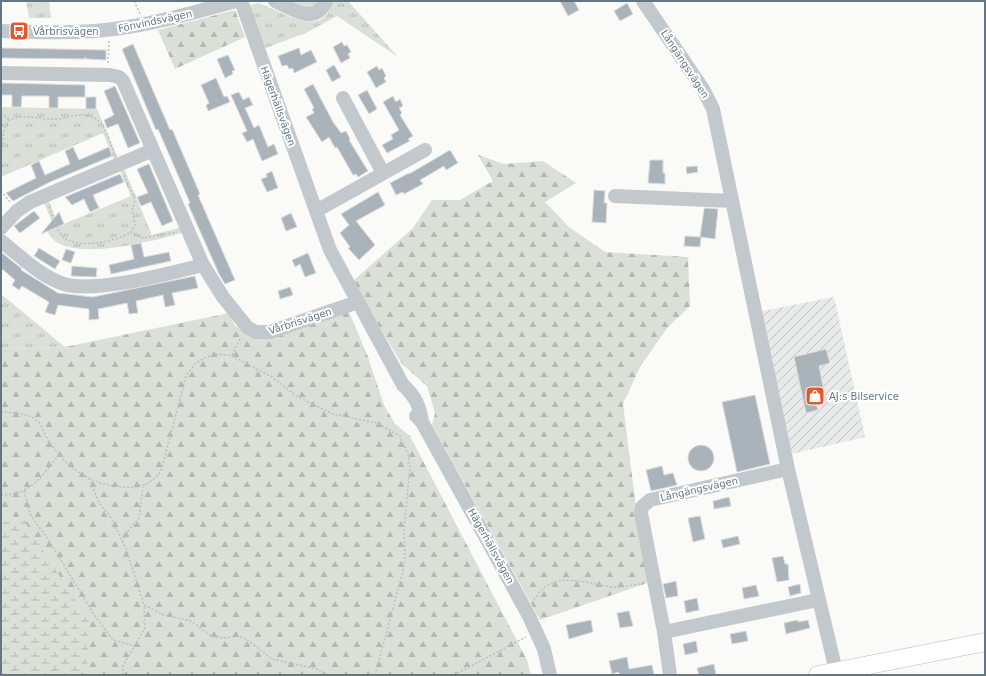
<svg xmlns="http://www.w3.org/2000/svg" width="986" height="676" font-family="'DejaVu Sans',sans-serif">
<style>
.industrial{fill:url(#industrial-furrows)}
.grass{fill:url(#grass-tufts)}
.forest{fill:url(#forest-firs)}
.wetland{fill:url(#wetland-marsh)}
.building{fill:#aab3b9;stroke:#dcdcda}
.lines{fill:none;stroke-linecap:round;stroke-linejoin:round}
.major-casing{stroke:#b5babe;stroke-width:19}
.path{stroke:#bbbfc2;stroke-width:1.5;stroke-dasharray:2 2;stroke-linecap:butt}
.minor{stroke:#c3c8cc;stroke-width:14}
.major{stroke:#fff;stroke-width:18}
.labels{text-anchor:middle;dominant-baseline:central;stroke-width:4;stroke-linejoin:round;paint-order:stroke}
.street-label{font-size:10px;fill:#657683;stroke:#fff}
.poi-label{font-size:10px;fill:#657683;stroke:#fff;text-anchor:start}
</style>
<defs>
<pattern id="industrial-furrows" width="10" height="10" patternUnits="userSpaceOnUse"><rect width="10" height="10" fill="#e8e9e9"/><path d="M-1 1l2-2M0 10L10 0M9 11l2-2" fill="none" stroke="#c0c1c2"/></pattern>
<pattern id="grass-tufts" width="24" height="20" patternUnits="userSpaceOnUse"><rect width="24" height="20" fill="#dadfd7"/><path d="M3 7l-1-3M5 7V3M7 7l1-3M15 17l-1-3M17 17v-4M19 17l1-3" fill="none" stroke="#b4b9b4"/></pattern>
<pattern id="forest-firs" width="22" height="20" patternUnits="userSpaceOnUse"><rect width="22" height="20" fill="#dadfd7"/><path d="M5 1l3.5 6h-7zM16 11l3.5 6h-7z" fill="#b4b9b4"/></pattern>
<pattern id="wetland-marsh" width="20" height="14" patternUnits="userSpaceOnUse"><rect width="20" height="14" fill="#dadfd7"/><path d="M1 5h8M5 5V1M11 12h8M15 12V8" fill="none" stroke="#b4b9b4"/></pattern>
</defs>
<rect width="100%" height="100%" fill="#fafaf8"/>
<path class="industrial" d="M834,297l31,140 -73,17 -30,-143z"/>
<path class="grass" d="M26,1h23l2,17h-22z
M285,1h33v3l-8,6z
M332,1h16l50,56 -61,-41 -31,17 -43,16 -14,-44 9,-2 6,2c21,9 62,34 68,-4z
M1,107l96,2 22,51 -4,2 -12,-29 -102,44z
M123,166l29,69 30,-8 3,5c-28,8 -123,35 -138,-1l8,-3 -12,-27 5,-2 11,27 72,-30 -12,-28z
M1,294l64,53 -64,2z"/>
<path class="forest" d="M235,10l10,27 -70,32 -17,-39z
M478,155l26,9 39,-3 33,22 -31,19 24,25 36,25 83,5 2,49 -22,21 -27,38 -18,39 13,104 14,74 -110,38 -108,-195 3,-12 -8,-27 -25,-22 -50,-82 61,-54 19,-28h28l33,-19z
M349,312l19,45 16,48 11,19 15,12 117,224 4,15h-530v-326l64,-2 164,-34 6,13 16,8z"/>
<path class="wetland" d="M22,517l67,105 -2,48 -8,5h-78v-151z"/>
<path class="building" d="M560,1h14l5,9 -11,6z
M627,3l6,11 -13,7 -6,-10z
M342,42l2,4 3,-1 4,7 -3,2 2,4 -9,5 -8,-16z
M133,44l37,86 2,-1 19,44 9,21 -2,1 37,85 -10,4 -6,-10 -31,-70 2,-1 -9,-21 -23,-53 -2,1 -34,-81z
M1,48l105,2v10l-20,-1 -1,-2v2l-84,-1z
M299,48l2,7 10,-5 6,12 -23,11 -1,-5 -4,1 -2,-4 -5,1 -4,-10z
M228,55l7,15 -3,1 1,3 -8,4 -8,-19z
M334,65l7,12 -9,5 -6,-12z
M377,66l2,4 3,-2 4,8 -2,2 2,4 -10,6 -9,-16z
M216,78l8,19 3,-1 3,6 -22,9 -2,-6 3,-2 -8,-18z
M1,83l84,2v12h-27v11h-9v-12h-27l-1,11h-9v-12h-11z
M313,84l20,38 8,11 5,-2 4,8 -1,1 19,31 -10,6 -2,-3 -3,1 -16,-28 -2,1 -6,-11 -7,5 -16,-25 8,-4 -2,-4 2,-1 -10,-19z
M115,86l25,57 -12,5 -10,-24 -11,4 -3,-8 10,-5 -10,-24z
M367,90l10,19 -8,5 -11,-19z
M239,92l4,8 6,-3 4,8 -8,3 9,20 5,-3 9,22 6,-3 4,10 -16,7 -9,-22 -6,3 -5,-9 5,-2 -16,-36z
M393,96l3,6 4,-3 3,7 -4,2 3,5 -2,2 13,21 -5,3 2,2 -23,12 -5,-8 11,-6 -2,-4 8,-5 -16,-28z
M86,97h10v12h-10z
M73,147l6,13 30,-13 3,9 -62,26 -37,19 -7,-8 30,-15 -5,-13 8,-4 6,14 25,-11 -5,-13z
M450,150l8,13 -12,7 -2,-4 -24,14 3,4 -19,10 -1,-2 -7,3 -6,-12 19,-10v1z
M650,160h13v13h2v11l-17,-1z
M149,164l24,57 -11,5 -11,-24 -10,4 -4,-9 11,-4 -11,-24z
M697,166l1,6 -11,2 -1,-7z
M272,171l6,17 -11,4 -6,-13 6,-2 -1,-3z
M120,174l4,8 -31,13 6,13 -9,4 -6,-13 -12,6 -7,-8z
M594,190l11,1 -1,12h3l-1,20 -14,-1z
M378,192l7,13 -29,16 19,24 -16,15 -11,-12 2,-1 -10,-14 9,-8 -8,-11z
M705,208l13,1 -3,30 -14,-2 -1,10 -16,-1 1,-10 15,1 4,-28z
M34,211l6,7 -20,15 -6,-7z
M59,212l5,12 -23,10z
M291,213l6,14 -11,4 -5,-13z
M141,243l3,14 25,-5 2,9 -60,13 -2,-9 25,-6 -3,-14z
M39,248l21,13 -5,8 -21,-13z
M66,249l9,3 -4,11 -9,-3z
M1,252l21,17 -1,1 37,23 35,4 102,-21 3,12 -26,5 3,12 -10,2 -2,-12 -27,6 2,12 -9,1 -2,-11 -29,6 1,10 -10,1v-11l-31,-4 -3,10 -10,-3 4,-10 -27,-16 -3,4 -7,-5 3,-5 -14,-12z
M308,253l8,20 -11,4 -5,-13 -5,3 -3,-7z
M72,266l25,2 -1,9 -25,-1z
M290,287l3,8 -13,4 -2,-8z
M826,349l4,14 -11,3 7,35 -10,2 2,7 -12,3 -12,-56z
M755,395l15,69 -33,8 -15,-70z
M688 458a13 13 0 1 1 26 0a13 13 0 1 1-26 0Z
M662,466l2,9 9,-2 4,12 -26,6 -5,-21z
M729,497l2,9 -17,3 -1,-8z
M700,516l5,23 -12,3 -5,-24z
M738,536l2,8 -17,4 -2,-8z
M783,556l2,8h3l1,16 -12,2 -5,-24z
M676,581l2,15 -12,2 -3,-14z
M800,584l1,9 -11,3 -2,-9z
M756,585l3,11 -15,3 -2,-11z
M697,598l2,12 -13,3 -2,-12z
M629,611l4,15 -13,2 -3,-15z
M591,620l2,12 -24,7 -3,-14z
M798,620v2l10,-2 2,8 -24,6 -2,-11z
M746,631l2,10 -16,3 -2,-10z
M696,641l2,11 -13,3 -2,-11z
M627,657l2,12 23,-4 2,10h-35v-3l-7,2 -3,-13z
M714,664l2,11h-17l-2,-7z"/>
<g class="lines">
<defs>
<path id="major" d="M818,675l167,-33"/>
</defs>
<use href="#major" class="major-casing"/>
<path class="path" d="M134,1l6,13
M108,63l1,-22
M1,113l8,7
M1,160c2,-15 0,-27 8,-40 20,-8 30,1 49,-1 14,-2 26,-9 39,1 9,6 13,23 17,33
M124,175l11,25 -3,11 3,14 -4,7
M1,191l9,11
M49,207c4,9 7,22 13,29 14,14 54,6 69,-4l12,6 34,-6
M232,355l9,-18
M1,411c12,3 25,1 35,9 6,4 7,12 11,18 18,29 42,47 77,49 17,1 27,-2 37,-16l25,-95 8,-11 10,-7 14,-4 14,2 40,21 24,19 37,18 44,9 23,13 8,18 2,13 -6,62 1,24 -2,18 -28,104
M89,478l10,25 11,13 16,32 18,57 20,10 27,6 20,15 11,2 17,-2 7,3 26,20 45,10 10,6
M24,491l7,25 17,23 47,77 18,24 21,6
M1,495c31,0 41,-20 59,-41
M122,542l5,-10 12,-14 4,-31
M534,600c18,-32 51,-16 79,-13 11,1 20,-3 30,-3
M123,675v-9l22,-38 -1,-23
M454,675l72,-38"/>
<path class="minor" d="M241,1l89,249 73,135c12,11 17,21 19,37
M275,1c17,8 41,25 51,0
M643,1l60,88 10,20 75,360 48,202
M1,31c38,1 76,3 113,-2 41,-5 81,-17 122,-28
M1,73l109,2 9,2 4,4 80,184 20,32 24,30 9,5h14l88,-30
M343,98l40,75
M615,196l117,5
M316,211l109,-61
M1,228l16,-17 13,-9 123,-52
M1,241c19,15 37,33 60,42 29,12 109,-10 142,-18
M416,416l6,6 107,194 15,33 6,26
M664,632l-23,-119 1,-6 8,-7 138,-31
M670,675l-6,-43 154,-32"/>
<use href="#major" class="major"/>
</g>
<defs>
<symbol id="bus-square" viewBox="-11 -11 22 22"><rect x="-9" y="-9" width="18" height="18" rx="4" fill="#e4572e" stroke="#fff"/><path d="M-5-6H5V4H4V6H2V4H-2V6H-4V4H-5ZM-3.5-4V0h7V-4ZM-3.5 1.2v1.5H-2V1.2ZM2 1.2v1.5H3.5V1.2Z" fill="#fff"/></symbol>
<symbol id="shop-square" viewBox="-11 -11 22 22"><rect x="-9" y="-9" width="18" height="18" rx="4" fill="#e4572e" stroke="#fff"/><path d="M-5-2.5h2.3a2.7 3.5 0 0 1 5.4 0H5L5.5 6h-11ZM-1.5-2.5h3a1.5 2.3 0 0 0-3 0Z" fill="#fff"/></symbol>
</defs>
<g fill-rule="evenodd">
<use href="#bus-square" x="8" y="20" width="22" height="22"/>
<use href="#shop-square" x="804" y="385" width="22" height="22"/>
</g>
<g class="labels">
<g class="street-label">
<text transform="translate(155 21) rotate(-12)">Fönvindsvägen</text>
<text transform="translate(685 64) rotate(57)">Långängsvägen</text>
<text transform="translate(278 106) rotate(70)">Hägerhällsvägen</text>
<text transform="translate(300 321) rotate(-18)">Vårbrisvägen</text>
<text transform="translate(699 489) rotate(-13)">Långängsvägen</text>
<text transform="translate(491 546) rotate(61)">Hägerhällsvägen</text>
</g>
<g class="poi-label">
<text x="33" y="31">Vårbrisvägen</text>
<text x="829" y="396">AJ:s Bilservice</text>
</g>
</g>
<rect width="986" height="676" fill="none" stroke="#657683" stroke-width="4"/>
</svg>
